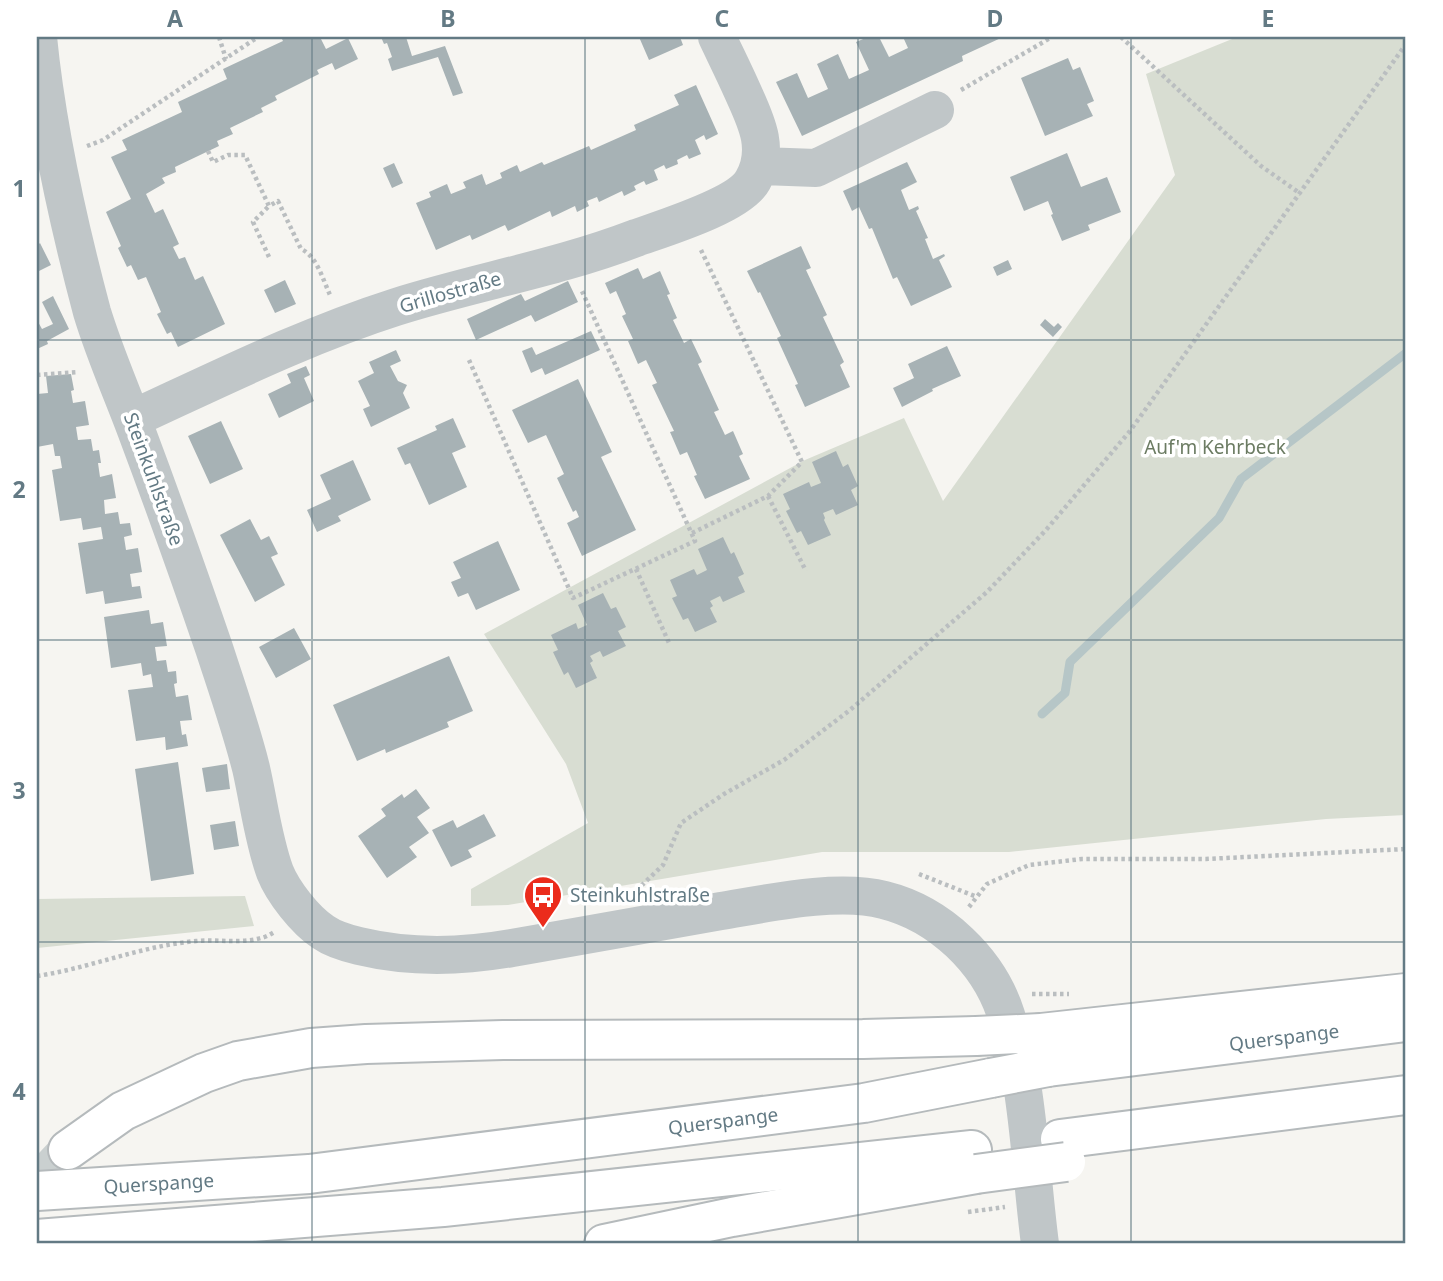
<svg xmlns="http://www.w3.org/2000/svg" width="1443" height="1281" font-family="'Noto Sans',sans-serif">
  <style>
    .green { fill: #d8ddd2 }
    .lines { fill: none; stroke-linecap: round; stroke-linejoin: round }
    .stream { stroke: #b6c6c7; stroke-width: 9 }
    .building { fill: #a7b2b5 }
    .highway-tunnel { stroke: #cad0d0; stroke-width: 38; stroke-dasharray: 38 19; stroke-linecap: butt }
    .highway-casing { stroke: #b5babc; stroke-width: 42 }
    .path { stroke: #babec0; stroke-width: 4.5; stroke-dasharray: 3.5 3.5; stroke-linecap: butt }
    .minor { stroke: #c0c6c8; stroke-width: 38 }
    .highway { stroke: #fff; stroke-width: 38 }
    .highway-bridge-casing { stroke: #b5babc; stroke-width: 42; stroke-linecap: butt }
    .highway-bridge { stroke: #fff; stroke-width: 38 }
    .grid { fill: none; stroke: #637a84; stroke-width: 2; stroke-opacity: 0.55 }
    .labels { text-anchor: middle; stroke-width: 7; stroke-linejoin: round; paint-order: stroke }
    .street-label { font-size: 19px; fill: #637a84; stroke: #fff }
    .park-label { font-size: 19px; fill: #6b7b62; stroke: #fff }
    .poi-label { font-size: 19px; fill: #637a84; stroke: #fff; text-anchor: start }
    .neatline { fill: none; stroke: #637a84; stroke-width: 2.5 }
    .grid-label { font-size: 23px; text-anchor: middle; font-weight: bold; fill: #637a84 }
  </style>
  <rect width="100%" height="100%" fill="#f6f5f1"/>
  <path class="green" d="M1237,37H1406V815L1326,819L1009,852H822L508,905L471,906V889L588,823L566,764L484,634L805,460L904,418L943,501L1175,175L1146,74Z
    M245,896L254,926L37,948V899Z"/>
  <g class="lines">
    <path class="stream" d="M1042,714L1065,693L1070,662L1219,518L1241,479L1406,353"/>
  </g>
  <path class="building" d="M281,37H320L326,49L348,38L358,59L335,70L332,63L317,70L319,74L275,96L277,100L261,108L263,112L230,128L233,134L217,141L219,146L175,167L176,172L162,178L165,183L146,194L155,213L163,209L179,244L173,247L179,259L185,257L195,280L203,276L225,324L178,347L171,332L167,334L157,314L161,312L146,277L138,280L131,265L127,267L118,248L121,246L106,212L131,199L111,157L127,150L122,140L182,112L178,102L227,79L223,69L283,41Z
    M381,37H406L412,56L445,46L463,93L453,96L438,57L392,71L388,59L392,57L387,43L384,44Z
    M639,37H680L683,45L649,60Z
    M868,37H879L889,57L908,48L903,37H928L929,39L934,37H1003L962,56L963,61L802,136L776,82L797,73L808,98L828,89L817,64L838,54L849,79L869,70L856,42Z
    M1068,58L1073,70L1080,67L1094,101L1087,104L1093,116L1045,136L1021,78Z
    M696,85L718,134L706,140L704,135L695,140L701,154L689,159L687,155L677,160L678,164L666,169L664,165L654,170L658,180L646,185L644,181L634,186L636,190L624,196L622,191L599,202L597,197L587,201L589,206L577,212L575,206L552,217L550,211L508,231L505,225L472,240L470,235L436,250L416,203L431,197L429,192L447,184L451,194L466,188L463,182L482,174L486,185L502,178L500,173L517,165L520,172L542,162L544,165L589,146L591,150L636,130L634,125L679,105L674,95Z
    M1067,153L1081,187L1107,177L1121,212L1088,225L1090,230L1062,241L1051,215L1053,214L1048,201L1024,211L1010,177Z
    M907,162L917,182L901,190L909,210L918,206L919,209L916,211L928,238L925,239L933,259L944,254L945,256L939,260L952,287L911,306L897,277L893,279L872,228L869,229L859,207L852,211L843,191Z
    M394,163L403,183L392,188L383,168Z
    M37,240L39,244L40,243L51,265L37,272Z
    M801,246L811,268L806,270L827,315L823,317L844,362L840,365L850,387L805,407L795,385L798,384L777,338L781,336L760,292L758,293L747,271Z
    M1008,260L1012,269L997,276L993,267Z
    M638,268L643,279L660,271L670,294L667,295L677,318L673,320L684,343L691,339L702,362L698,364L719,410L714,412L725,435L733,431L743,454L739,456L750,479L705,499L694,476L697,475L687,452L680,455L670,432L674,431L652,385L657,383L646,360L638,364L628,341L633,339L622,316L626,314L616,291L610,294L605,283Z
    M285,280L296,304L275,313L264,290Z
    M568,281L578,302L535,322L531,315L476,340L467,319L521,294L525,301Z
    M53,296L69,329L47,341L48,344L37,349V320L42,329L53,324L42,302Z
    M1045,319L1054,327L1058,323L1062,327L1053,337L1040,325Z
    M591,331L600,350L545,375L542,368L531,373L522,351L532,347L536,355Z
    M947,346L961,376L932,389L933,391L902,407L893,388L914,378L908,364Z
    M396,350L401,361L390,366L398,381L407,385L403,393L410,408L371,427L363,409L370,406L358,381L374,373L369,362Z
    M306,366L310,375L304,378L314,401L279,418L268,394L291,383L287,374Z
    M71,374L74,390L71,391L73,403L85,401L89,425L76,427L78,440L91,439L93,451L99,450L101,463H98L100,477L112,474L116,498L104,500L105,514L118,512L120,524L130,523L132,535L124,537L126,550L138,548L142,572L130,574L132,587L140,586L142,598L105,604L103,591L86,594L78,543L103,539L101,527L83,530L81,518L60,521L52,470L62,468L60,456H55L53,444L37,447V394L48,393L46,376Z
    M578,379L612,452L601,457L636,530L582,556L567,523L579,517L576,510L573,512L557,478L564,474L546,435L528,443L512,410Z
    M453,418L466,447L452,453L467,487L429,505L410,463L405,465L397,448L437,430L435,426Z
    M221,421L243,469L210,484L188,436Z
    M836,451L843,467L848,464L858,486L851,490L858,505L836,515L833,509L823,513L825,518L824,520L831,535L808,545L801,531L797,533L786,511L790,509L783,494L809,482L811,487L821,483L812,462Z
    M353,460L371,500L338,516L341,521L317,532L307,510L331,499L320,475Z
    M250,519L261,540L269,536L278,554L271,557L285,585L255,602L220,535Z
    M723,537L731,554L734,552L744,574L738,577L745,592L723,602L720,596L710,601L713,606L710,608L717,622L695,632L688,618L683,620L672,598L677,596L670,580L694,569L697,575L707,570L698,549Z
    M498,541L520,590L476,610L468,593L458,597L451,582L461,578L453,562Z
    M603,593L611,609L616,607L626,627L618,631L626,646L603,657L600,651L590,656L593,661L590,663L597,678L576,688L568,672L564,675L553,652L558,650L551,635L576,623L578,629L587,625L578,605Z
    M149,610L151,624L163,622L167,646L155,647L157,661L166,660L168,672L176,671L177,683L174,684L176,697L188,695L192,720L180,721L182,735L186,734L188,746L166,750L165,737L136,741L128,690L153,687L151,674L143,676L141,663L111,668L104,617Z
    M294,628L311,659L276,678L259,647Z
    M449,656L473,711L447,722L449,727L386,753L385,749L357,761L333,705Z
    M178,762L194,874L151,881L135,769Z
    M227,764L230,789L206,792L202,768Z
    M416,789L430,808L417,817L429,833L409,847L417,857L387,878L358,836L386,816L381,809L402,794L404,798Z
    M484,814L496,836L468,850L472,857L451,867L432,830L453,820L457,828Z
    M235,821L239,846L214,850L210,825Z"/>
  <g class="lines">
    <path class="highway-tunnel" d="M37,1183L68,1150"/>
    <defs>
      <g id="highway">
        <path d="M1041,1033L1406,993"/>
        <path id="s1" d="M1048,1067L1406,1022"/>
        <path d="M1060,1139L1406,1095"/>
        <path d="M68,1150L123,1111L204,1073L238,1061L311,1048L366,1044L503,1040L863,1039L976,1036"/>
        <path id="s2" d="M37,1191L309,1174L864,1103L991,1078"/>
        <path d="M37,1239L443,1207L972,1150"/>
        <path d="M604,1244L732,1217L976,1174"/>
      </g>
    </defs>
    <use href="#highway" class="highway-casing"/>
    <path class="path" d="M219,37L226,59
      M1121,37L1261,166L1301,194
      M961,90L1052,37
      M87,146L103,140L258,37
      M208,151L213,162L228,155H245L269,206L278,201L301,249C317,256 323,280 330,295
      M269,257L253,222L269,206
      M469,360L573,598L695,541L581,289
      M37,375L78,372
      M768,496L806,571
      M692,533L768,496L802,462L701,250
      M636,569L669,643
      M919,874L977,897
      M639,892L642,885L663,865L681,823L724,794L784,760L850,710L987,592L1046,530L1130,431L1406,44
      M969,907L987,884L1029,865L1082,859H1206L1406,849
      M37,976C90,968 141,946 196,941C217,939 240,944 261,938C266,937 271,934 276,931
      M1032,994H1069
      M968,1212L1005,1207"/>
    <path class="minor" d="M38,37C47,129 68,222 92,312C104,352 121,390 136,430C163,502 189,575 214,648C227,688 241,728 251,768C259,803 263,839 275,872C283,892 305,920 323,932C333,939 346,943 359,946C409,958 461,957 512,948C582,936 652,923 721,911C769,903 838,888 884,900C940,914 989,961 1006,1015C1029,1088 1030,1168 1040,1244
      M760,166L816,168L935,110
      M132,419C219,379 305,336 396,307C475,282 558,268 636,238C664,228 740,205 753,180C771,148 755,119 742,90C734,72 725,54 717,37"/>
    <use href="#highway" class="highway"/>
    <defs>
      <path id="highway-bridge" d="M976,1036L1041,1033
        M991,1078L1048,1067
        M976,1174L1066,1162"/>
    </defs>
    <use href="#highway-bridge" class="highway-bridge-casing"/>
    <use href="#highway-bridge" class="highway-bridge"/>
  </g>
  <path class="grid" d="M312,37V1244M585,37V1244M858,37V1244M1131,37V1244M37,340H1406M37,640H1406M37,942H1406"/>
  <defs>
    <symbol id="bus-pin" viewBox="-11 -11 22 30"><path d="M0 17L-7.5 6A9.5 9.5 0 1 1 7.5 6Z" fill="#eb2c1c" stroke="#fff"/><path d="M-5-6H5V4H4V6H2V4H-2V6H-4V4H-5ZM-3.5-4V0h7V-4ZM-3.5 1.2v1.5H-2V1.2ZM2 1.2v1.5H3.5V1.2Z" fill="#fff"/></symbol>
  </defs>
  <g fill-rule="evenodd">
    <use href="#bus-pin" x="521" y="873" width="44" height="60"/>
  </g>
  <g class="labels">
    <g class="street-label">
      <text transform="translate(450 292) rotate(-16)" y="7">Grillostraße</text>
      <text transform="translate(154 479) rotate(70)" y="7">Steinkuhlstraße</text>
      <text dy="7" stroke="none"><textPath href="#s1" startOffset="238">Querspange</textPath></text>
      <text dy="7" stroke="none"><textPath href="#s2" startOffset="690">Querspange</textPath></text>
      <text dy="7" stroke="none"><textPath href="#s2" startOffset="122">Querspange</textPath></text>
    </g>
    <g class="park-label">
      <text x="1215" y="454">Auf'm Kehrbeck</text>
    </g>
    <g class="poi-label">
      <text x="570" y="902">Steinkuhlstraße</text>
    </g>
  </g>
  <rect width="1443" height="1281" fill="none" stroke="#ffffff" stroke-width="77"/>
  <rect x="38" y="38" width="1366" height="1204" class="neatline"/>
  <g class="grid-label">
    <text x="175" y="27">A</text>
    <text x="448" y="27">B</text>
    <text x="722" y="27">C</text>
    <text x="995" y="27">D</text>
    <text x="1268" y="27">E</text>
    <text x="19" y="197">1</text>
    <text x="19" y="498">2</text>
    <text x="19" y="799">3</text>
    <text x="19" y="1100">4</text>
  </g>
</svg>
